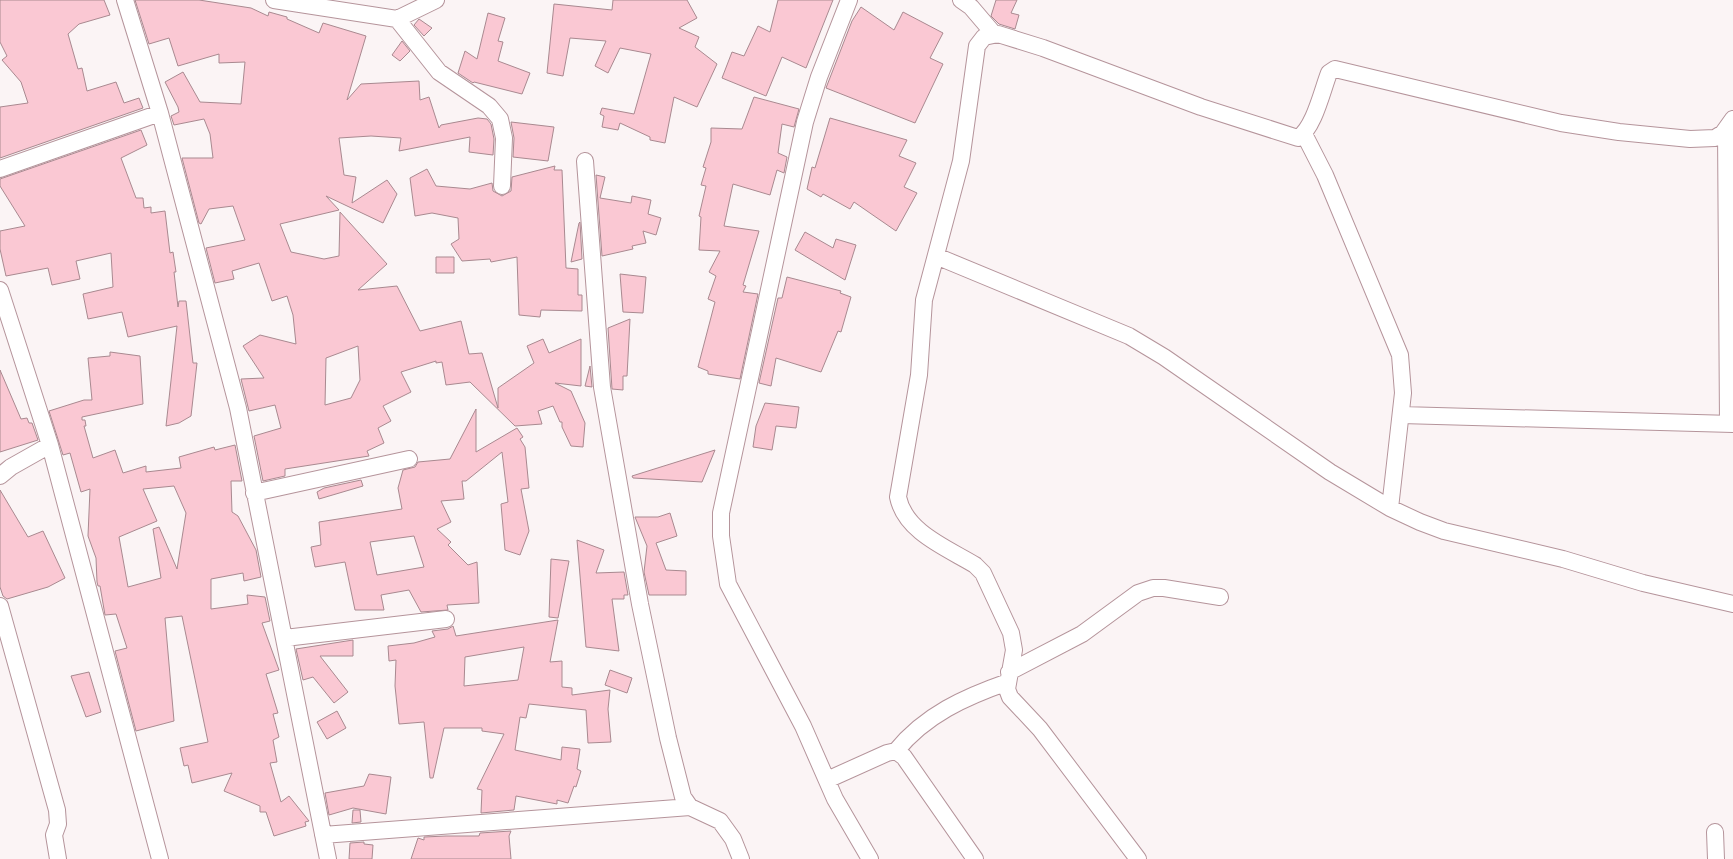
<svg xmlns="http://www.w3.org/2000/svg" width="1733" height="859" font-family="'Golos Text',sans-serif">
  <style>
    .building { fill: #fac8d3; stroke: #a98990; fill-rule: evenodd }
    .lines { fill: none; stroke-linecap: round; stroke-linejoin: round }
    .street-casing { stroke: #b5949b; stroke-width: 18 }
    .street { stroke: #fff; stroke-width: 16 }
  </style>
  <rect width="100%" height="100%" fill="#fbf4f5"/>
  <path class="building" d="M0,0H104L110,15L79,24L68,34L78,69L82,68L87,91L116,82L124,103L139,98L143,108L0,158V107L28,103L21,82L2,60L7,56L0,42Z
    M135,0H199L251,8L268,16L269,12L287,17V19L319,33L323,23L366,36L347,100L361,84L419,81L420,100L429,97L439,128L441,125L478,118L487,119L491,124L494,139L493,155L469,152L470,137L399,151L401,138L371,136L339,138L344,175L356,177L352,203L387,180L397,194L383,223L326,196L339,210L280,224L291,252L324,259L339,256L340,212L387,264L358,290L397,286L420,331L461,321L469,354L482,353L498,408V388L534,363L527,346L543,339L549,353L581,339V386L555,383L571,391L585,423L583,447L571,446L562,427V422H560L553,406L538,411L542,424L515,426L470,382L446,385L442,362L436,363V361L401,372L411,392L383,406L391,421L378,428L384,443L367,451L369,456L285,469V476L263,481L254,436L281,428L275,405L249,411L241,379L264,378L243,346L260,335L296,344L293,315L287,296L272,301L259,263L232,271L234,279L215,283L206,248L245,240L233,206L209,209L201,224L199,223L182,158H213L210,134L204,119L174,125L171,116L179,112L178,107L165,82L183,72L200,102L241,104L245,62L219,63V54L178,66L169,38L149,44ZM358,346L360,380L351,398L325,405L326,358Z
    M613,0H687L697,18L679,28L699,37L695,47L717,64L697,107L674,97L665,143L650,140V137L620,123L618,130L602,127L604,116L600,114L602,108L634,114L651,54L620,48L608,73L595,66L606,41L570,38L563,76L547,73L554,4L612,10Z
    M778,0H833L806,68L782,57L766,96L722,78L732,52L744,56L758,26L770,32Z
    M996,0H1017L1011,13L1019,15L1015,29L999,24L991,16Z
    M861,7L894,30L903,12L943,33L930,58L943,64L915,123L826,88L852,21Z
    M488,13L505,18L498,41L503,42L498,61L530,73L522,94L474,82L473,83L458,73L465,51L477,59Z
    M419,19L432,28L424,36L414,25Z
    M402,41L410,51L400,61L392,55Z
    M754,97L799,109L794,127L782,124L778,153L787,157L784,173L777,170L770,195L733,184L724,226L759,231L743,285L746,286L743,292L758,294L740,379L708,374V371L698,367L715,302L708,299L716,276L709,272L720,251L699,250L701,217L699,216L706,186L701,185L706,168L703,167L711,142V128L742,129Z
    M830,118L907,140L899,156L916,163L904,187L917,193L896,231L854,202L850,209L823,194L821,197L807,189L812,167L815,168Z
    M511,122L554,127L548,161L513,157L514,138Z
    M141,130L147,145L121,158L136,198H143L144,208L151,207V213L165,211L170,253L173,252L176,272H174L178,307L179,301H186L193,363H197L191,416L179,423L166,426L177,326L128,337L122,312L88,319L83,294L113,287L111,253L76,261L80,279L52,285L48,268L6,276L0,249V231L25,226L0,186V179Z
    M555,166L554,170H562L566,268L578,269V295H582V311L541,310L540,317L519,315L517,257L491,262L490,259L462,261L451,244L459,239L458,218L432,213L415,216L410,178L427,169L436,186L470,189L492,183L493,191L502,196L511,191L512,177Z
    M596,175L605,177L600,198L631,203L632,196L651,200L648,214L661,218L656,235L643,231L646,243L632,246L633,249L602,256Z
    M580,222L582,259L571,262L579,223Z
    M805,232L833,248L836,239L856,245L845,280L795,250Z
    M436,257H454V273H436Z
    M620,274L646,277L643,313L623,312Z
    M787,277L841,291L840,293L851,297L841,332L838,331L821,372L776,358L771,386L759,383L778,298H782Z
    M630,319L627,376H623V390L612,389L608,328Z
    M110,352L140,356L143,404L82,417V420H85L86,426H84L93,458L115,450L123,473L146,466V472L181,468L179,457L214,447L215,450L235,445L242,481H231L232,512L238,516L256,550L261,577L244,581L243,573L211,579V609L248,604L247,595L265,597L270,621L262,623L279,670L266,674L278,713L273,714L279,737L273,740L277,762L270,763L281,802L289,796L309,821L305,822L306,826L274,836L266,812H260V806L224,791L232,773L192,783L188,765L184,766L180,748L208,742L182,616L165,618L174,721L136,731L115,651L127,648L116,614L105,615L100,586H98L97,582L96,558L88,536L90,489L81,492L70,453L63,455L49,411L84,400H92L88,358L110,356ZM174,486L186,513L177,569L159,527L153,529L161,578L128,587L119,537L157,521L143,489Z
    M590,366L592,387L585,386Z
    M0,370L21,419L27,418L29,423H32L38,440L0,452Z
    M765,403L799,407L796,428L776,426L772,450L753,447L756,426Z
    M476,409V452L517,428L523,437L520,439L525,447L529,488L521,489L529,531L520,555L505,550L501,504L508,502L502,452L466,481H462L464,499L441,501L451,522L437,529L451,542L448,545L468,565L477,562L479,603L447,605L448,610L421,612L409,590L381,595L384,610H355L345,562L315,567L311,547L321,545L319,522L402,509L398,488L403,470L415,467L418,462L450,459ZM414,536L424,567L377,575L370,542Z
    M715,450L702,482L633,478L632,476Z
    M361,480L363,486L319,499L317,492L324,488Z
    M0,490L28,537L43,531L65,578L48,587L7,599L3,596L0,587Z
    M670,513L677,536L656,543L666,570L686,571V595H649L644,572L647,546L635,517H658Z
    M577,540L604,550L596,573L624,572L628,595H624V599H612L619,651L586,647Z
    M551,559L569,561L558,618L549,617Z
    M558,620L550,662L562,661V687L572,688V695L610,690L608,709L611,742L588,743L586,710L529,704L526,718L520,717L515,750L561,760L562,747L580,749L577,769L581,771L576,787L574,786L568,803L557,800V804L516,796L514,810L481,813L482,790L477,789L504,734L482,731V728H444L433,778H430L424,722L399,724L395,686L396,660L389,661L388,646L414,643L435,637L432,631L448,629L453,626L456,636ZM524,647L518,680L464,686L465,657Z
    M353,640V656H320L348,692L334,703L313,677L303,680L296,649Z
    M610,670L632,678L627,693L605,685Z
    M89,672L101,712L86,717L71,676Z
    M337,711L346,728L327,739L317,722Z
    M369,774L391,777L386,814L353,808L329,815L325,793L364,786Z
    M353,810H360L361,822L352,823Z
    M511,831L509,836L511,859H411L418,838L424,840V837L446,836H479L480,833Z
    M364,842V844L373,845L372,859H349L350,843Z"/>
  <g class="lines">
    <defs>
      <path id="street" d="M125,0L160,113L238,408L328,859
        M274,0L397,19L436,0
        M849,0L819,77L805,122L721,513V536L728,584L803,726L835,799L870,859
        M961,0L971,7L994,34
        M397,19L439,72L489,106L500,119L504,138L502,186
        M1726,129L1728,424
        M1304,134L1325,175L1400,355L1403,393L1390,508
        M585,161L602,387L640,604L668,738L683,797L690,807L720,821L733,839L741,859
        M0,169L160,113
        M936,256L1129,336L1164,357L1330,472L1390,508L1420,522L1444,531L1563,559L1643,583L1733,604
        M0,290L50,445L160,859
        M1401,415L1733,424
        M0,476L11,467L50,445
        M254,493L409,459
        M0,606L57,810L58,824L54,835L58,859
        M285,638L446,619
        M1009,672L1082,634L1138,593L1153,588H1164L1220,597
        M896,751C925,715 965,697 1008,682
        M827,780L887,753L896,751L904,757L975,859
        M1715,832L1716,859
        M323,835L690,807
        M1138,859L1040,729L1010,697L1007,689L1014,650L1011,633L983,573L975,565C947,548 905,532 898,497L919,375L924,300L961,161L977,46L984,37L998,34L1043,48L1201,107L1298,138C1314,128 1322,91 1329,73L1335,69L1561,123L1619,132L1690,139L1715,138L1723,133L1733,119"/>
    </defs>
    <use href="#street" class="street-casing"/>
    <use href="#street" class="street"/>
  </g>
</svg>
